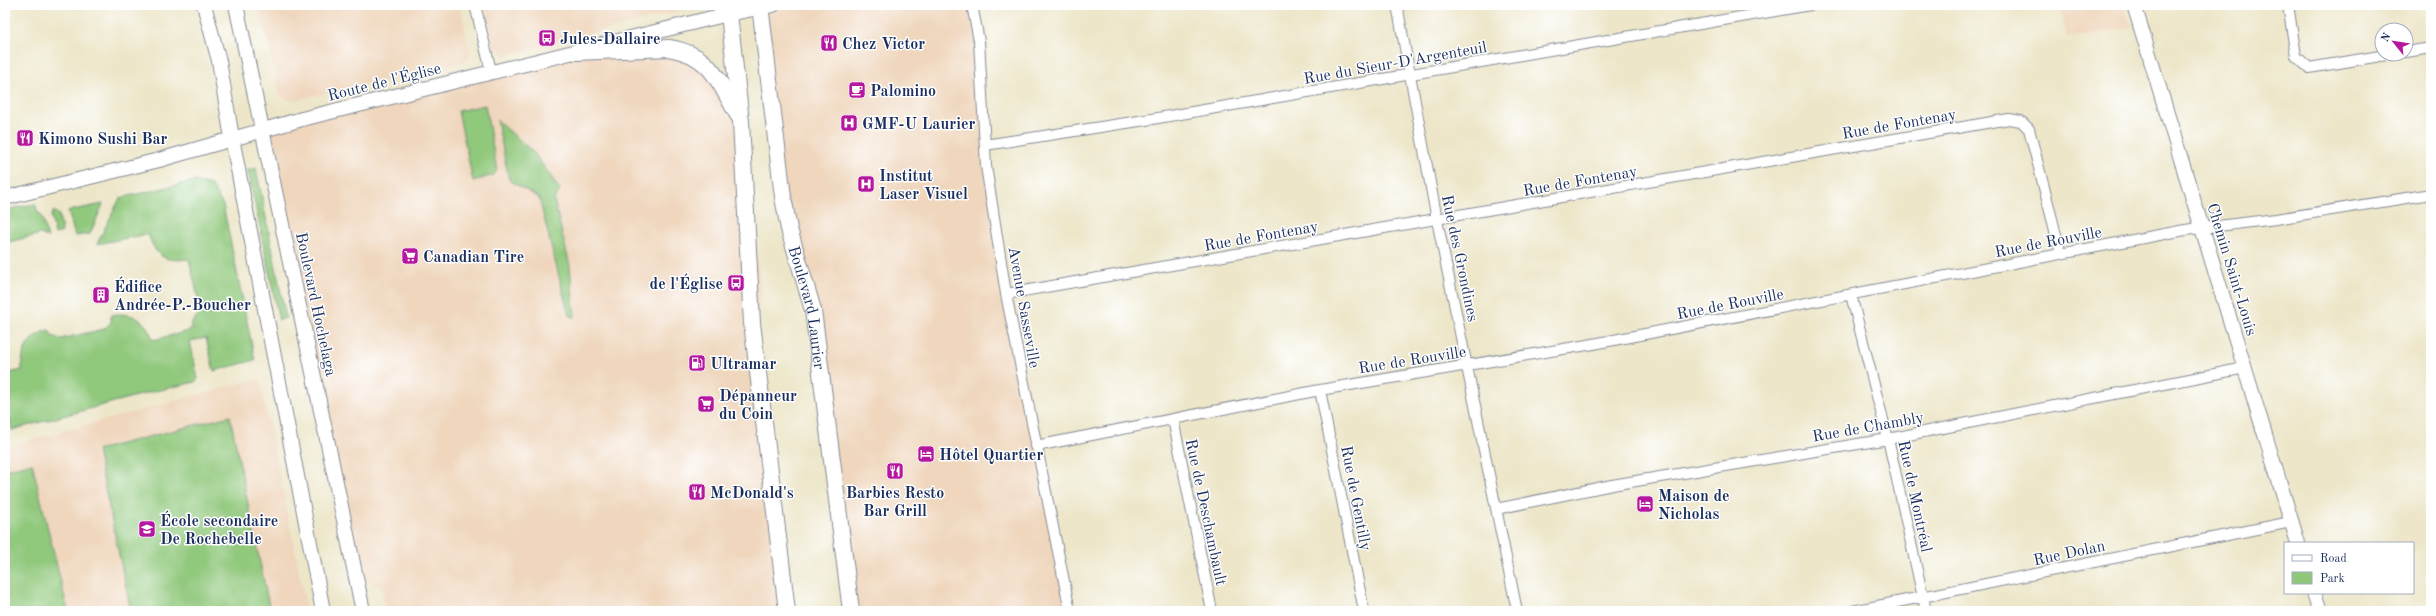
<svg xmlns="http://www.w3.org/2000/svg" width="2436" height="616" font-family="'Old Standard TT',serif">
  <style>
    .built { fill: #efd6bc }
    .green { fill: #90c87b; stroke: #567c6c }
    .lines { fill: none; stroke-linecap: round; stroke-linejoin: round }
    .street-casing { stroke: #848a94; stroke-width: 12 }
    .secondary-casing { stroke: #848a94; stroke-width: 16 }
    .primary-casing { stroke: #848a94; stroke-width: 18 }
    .street { stroke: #fff; stroke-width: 10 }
    .secondary { stroke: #fff; stroke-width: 14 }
    .primary { stroke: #fff; stroke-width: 16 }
    .labels { text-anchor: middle; stroke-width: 3; stroke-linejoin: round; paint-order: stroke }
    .poi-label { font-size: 16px; font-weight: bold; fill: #1b2f5e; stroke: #fff; text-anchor: start }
    .street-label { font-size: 16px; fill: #1b2f5e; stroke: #fff }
  </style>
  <rect width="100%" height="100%" fill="#fff"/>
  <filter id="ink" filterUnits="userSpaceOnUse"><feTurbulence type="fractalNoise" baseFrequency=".025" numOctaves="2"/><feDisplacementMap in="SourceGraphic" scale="8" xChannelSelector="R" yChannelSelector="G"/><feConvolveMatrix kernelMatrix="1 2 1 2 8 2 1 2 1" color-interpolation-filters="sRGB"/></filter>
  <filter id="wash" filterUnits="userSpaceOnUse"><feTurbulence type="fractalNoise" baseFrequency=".012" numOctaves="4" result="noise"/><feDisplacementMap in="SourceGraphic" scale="16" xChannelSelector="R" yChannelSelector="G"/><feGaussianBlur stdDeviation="0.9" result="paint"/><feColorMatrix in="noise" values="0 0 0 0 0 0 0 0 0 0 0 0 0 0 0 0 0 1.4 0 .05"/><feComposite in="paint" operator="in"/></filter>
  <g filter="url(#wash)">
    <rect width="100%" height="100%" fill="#ede6c9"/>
    <path class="built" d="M259,5H460L471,56L464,62L291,101L280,96Z
      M485,5H705L505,55L494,48Z
      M760,5H972L986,166L1070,611H858L813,310L789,229Z
      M2060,5H2124L2132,27L2067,38Z
      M576,52L698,57L741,122L762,295L752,323L785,611H384L382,588L354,573L261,131Z
      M260,378L307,611H5V447Z"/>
    <path class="green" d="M485,105L497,170L494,175L473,181L458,111Z
      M497,120L535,154L560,190L554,200L570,266L575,317L569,316L539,198L509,180Z
      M256,168L286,318L279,320L248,170Z
      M195,181L211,185L223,205L255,360L214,371L206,338L190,341L198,379L195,382L147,393L12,430L9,413H5V374L22,370C21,350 29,335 49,330L52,336L61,339L104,329L111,322V315C132,311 147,320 153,340L189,331V329H193L191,324L201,311L189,259C164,262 156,257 148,234L97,244L120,198Z
      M35,204L38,213L41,214L48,238L41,234L9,242L6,240L5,210Z
      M103,204L90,234L75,236L68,211Z
      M54,211L59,215L62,232L55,234L51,216Z
      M230,416L270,611H131L97,450Z
      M32,463L68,611H5V470Z"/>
  </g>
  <g filter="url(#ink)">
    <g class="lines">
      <defs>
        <path id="street" d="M475,5L491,71
          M972,5L979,41L986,166L1006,294L1070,611
          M1397,5L1437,220L1517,611
          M2288,5L2296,56L2309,68L2392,54
          M2406,52L2431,48
          M985,145L1152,119L1810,5
          M1006,294L2009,119L2021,121L2029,129L2061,254
          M1851,295L1888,439L1926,611
          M1320,390L1364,611
          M1173,419L1212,611
          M1036,446L1320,390L1593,344L2185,230L2276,219L2431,194
          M1496,509L1612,485L1888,439L2245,368
          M1853,611L2291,522"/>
        <path id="secondary" d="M204,5L219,61L232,138L323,611
          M236,5L363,611
          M2134,5L2298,543
          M5,198L159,160L302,119L728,14L773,5
          M2314,593L2320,611"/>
        <g id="primary">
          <path d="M728,5L741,122L752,323L787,611"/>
          <path id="s1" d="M760,5L783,197L789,229L813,310L851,611"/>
          <path d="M576,52L669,48C712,55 718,81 738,115"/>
        </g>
      </defs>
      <use href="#street" class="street-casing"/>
      <use href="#secondary" class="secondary-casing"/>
      <use href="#primary" class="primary-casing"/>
      <use href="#street" class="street"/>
      <use href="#secondary" class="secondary"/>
      <use href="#primary" class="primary"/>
    </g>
  </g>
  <defs>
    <symbol id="bus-square" viewBox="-11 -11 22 22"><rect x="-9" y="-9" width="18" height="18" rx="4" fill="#b5179e" stroke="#fff"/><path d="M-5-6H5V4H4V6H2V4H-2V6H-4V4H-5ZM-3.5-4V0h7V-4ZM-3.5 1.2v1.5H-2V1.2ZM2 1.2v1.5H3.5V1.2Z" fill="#fff"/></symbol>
    <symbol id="restaurant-square" viewBox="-11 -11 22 22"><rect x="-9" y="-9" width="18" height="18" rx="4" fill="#b5179e" stroke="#fff"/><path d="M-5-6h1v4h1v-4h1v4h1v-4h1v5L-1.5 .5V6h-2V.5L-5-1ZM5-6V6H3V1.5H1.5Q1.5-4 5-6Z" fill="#fff"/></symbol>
    <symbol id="cafe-square" viewBox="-11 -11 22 22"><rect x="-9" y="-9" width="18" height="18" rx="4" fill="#b5179e" stroke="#fff"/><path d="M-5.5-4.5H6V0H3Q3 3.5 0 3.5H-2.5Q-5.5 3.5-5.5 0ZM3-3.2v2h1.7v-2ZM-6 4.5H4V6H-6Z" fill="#fff"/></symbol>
    <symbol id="hospital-square" viewBox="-11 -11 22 22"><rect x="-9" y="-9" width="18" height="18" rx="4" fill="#b5179e" stroke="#fff"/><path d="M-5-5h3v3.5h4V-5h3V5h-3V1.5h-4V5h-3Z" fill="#fff"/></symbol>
    <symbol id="supermarket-square" viewBox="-11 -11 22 22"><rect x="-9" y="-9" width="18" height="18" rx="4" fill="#b5179e" stroke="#fff"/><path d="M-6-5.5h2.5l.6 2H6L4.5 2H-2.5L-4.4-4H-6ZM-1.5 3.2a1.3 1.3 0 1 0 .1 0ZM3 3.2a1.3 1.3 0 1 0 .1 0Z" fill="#fff"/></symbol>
    <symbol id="building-square" viewBox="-11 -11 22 22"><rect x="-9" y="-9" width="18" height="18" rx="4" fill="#b5179e" stroke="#fff"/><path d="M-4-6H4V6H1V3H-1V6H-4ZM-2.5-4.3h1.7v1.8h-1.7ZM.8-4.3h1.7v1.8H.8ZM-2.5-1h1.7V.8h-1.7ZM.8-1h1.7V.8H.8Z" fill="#fff"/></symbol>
    <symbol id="fuel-square" viewBox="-11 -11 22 22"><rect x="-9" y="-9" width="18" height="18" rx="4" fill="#b5179e" stroke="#fff"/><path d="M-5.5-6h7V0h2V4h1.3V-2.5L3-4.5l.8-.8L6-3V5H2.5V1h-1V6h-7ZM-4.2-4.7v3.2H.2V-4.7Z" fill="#fff"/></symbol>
    <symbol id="hotel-square" viewBox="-11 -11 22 22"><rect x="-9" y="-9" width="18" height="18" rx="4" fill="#b5179e" stroke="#fff"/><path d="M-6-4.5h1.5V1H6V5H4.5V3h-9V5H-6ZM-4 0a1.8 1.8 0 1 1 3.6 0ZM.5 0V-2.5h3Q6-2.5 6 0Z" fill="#fff"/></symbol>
    <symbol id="school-square" viewBox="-11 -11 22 22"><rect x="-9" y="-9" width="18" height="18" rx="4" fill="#b5179e" stroke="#fff"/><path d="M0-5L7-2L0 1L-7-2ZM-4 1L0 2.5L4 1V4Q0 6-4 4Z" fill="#fff"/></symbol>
  </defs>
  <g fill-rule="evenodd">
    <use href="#bus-square" x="537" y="28" width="20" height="20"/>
    <use href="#restaurant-square" x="819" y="33" width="20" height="20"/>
    <use href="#cafe-square" x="847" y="80" width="20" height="20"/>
    <use href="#hospital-square" x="839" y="113" width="20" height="20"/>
    <use href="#restaurant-square" x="15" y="128" width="20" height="20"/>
    <use href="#hospital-square" x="856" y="174" width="20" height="20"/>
    <use href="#supermarket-square" x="400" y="246" width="20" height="20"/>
    <use href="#bus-square" x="726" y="273" width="20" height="20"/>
    <use href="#building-square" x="91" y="285" width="20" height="20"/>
    <use href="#fuel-square" x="687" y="353" width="20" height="20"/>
    <use href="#supermarket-square" x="696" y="394" width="20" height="20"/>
    <use href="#hotel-square" x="916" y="444" width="20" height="20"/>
    <use href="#restaurant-square" x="885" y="461" width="20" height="20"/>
    <use href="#restaurant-square" x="687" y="482" width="20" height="20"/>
    <use href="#hotel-square" x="1635" y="494" width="20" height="20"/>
    <use href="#school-square" x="137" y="519" width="20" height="20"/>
  </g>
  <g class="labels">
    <g class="poi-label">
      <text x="560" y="44">Jules-Dallaire</text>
      <text x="842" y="49">Chez Victor</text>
      <text x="870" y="96">Palomino</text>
      <text x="862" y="129">GMF-U Laurier</text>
      <text x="38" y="144">Kimono Sushi Bar</text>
      <text x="879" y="181">Institut<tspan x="879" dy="18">Laser Visuel</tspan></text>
      <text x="423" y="262">Canadian Tire</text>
      <text x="723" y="289" text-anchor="end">de l'Église</text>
      <text x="114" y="292">Édifice<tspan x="114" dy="18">Andrée-P.-Boucher</tspan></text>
      <text x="710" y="369">Ultramar</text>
      <text x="719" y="401">Dépanneur<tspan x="719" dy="18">du Coin</tspan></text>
      <text x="939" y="460">Hôtel Quartier</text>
      <text x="710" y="498">McDonald's</text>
      <text x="895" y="498" text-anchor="middle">Barbies Resto<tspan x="895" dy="18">Bar Grill</tspan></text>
      <text x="1658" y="501">Maison de<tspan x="1658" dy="18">Nicholas</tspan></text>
      <text x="160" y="526">École secondaire<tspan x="160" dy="18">De Rochebelle</tspan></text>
    </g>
    <g class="street-label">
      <text transform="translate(1395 62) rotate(-10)" y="6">Rue du Sieur-D'Argenteuil</text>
      <text transform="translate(384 81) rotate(-14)" y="6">Route de l'Église</text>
      <text transform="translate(1899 123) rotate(-10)" y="6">Rue de Fontenay</text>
      <text transform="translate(1580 180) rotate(-10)" y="6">Rue de Fontenay</text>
      <text transform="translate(1261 235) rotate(-10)" y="6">Rue de Fontenay</text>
      <text transform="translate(2048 241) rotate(-11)" y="6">Rue de Rouville</text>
      <text transform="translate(1461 258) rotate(78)" y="6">Rue des Grondines</text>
      <text transform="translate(2233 269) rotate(73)" y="6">Chemin Saint-Louis</text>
      <text transform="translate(1730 303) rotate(-11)" y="6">Rue de Rouville</text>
      <text transform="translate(317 304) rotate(78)" y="6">Boulevard Hochelaga</text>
      <text transform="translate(1025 307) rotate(80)" y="6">Avenue Sasseville</text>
      <text dy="6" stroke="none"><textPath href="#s1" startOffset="307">Boulevard Laurier</textPath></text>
      <text transform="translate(1412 359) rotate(-9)" y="6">Rue de Rouville</text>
      <text transform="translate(1868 426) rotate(-10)" y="6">Rue de Chambly</text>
      <text transform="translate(1916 496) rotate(78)" y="6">Rue de Montréal</text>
      <text transform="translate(1357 498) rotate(79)" y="6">Rue de Gentilly</text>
      <text transform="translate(1207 512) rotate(78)" y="6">Rue de Deschambault</text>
      <text transform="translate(2069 552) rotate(-12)" y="6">Rue Dolan</text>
    </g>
  </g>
  <rect width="2436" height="616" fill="none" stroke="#fff" stroke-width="20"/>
  <rect x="2284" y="542" width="130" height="52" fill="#ffffff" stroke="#a4acbf"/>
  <rect x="2292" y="555" width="20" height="6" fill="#ffffff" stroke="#a4acbf"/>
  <text x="2320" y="562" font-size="12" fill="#1b2f5e">Road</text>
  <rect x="2292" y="572" width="20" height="12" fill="#90c87b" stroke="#a4acbf"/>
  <text x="2320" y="582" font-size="12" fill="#1b2f5e">Park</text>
  <g transform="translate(2394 42) rotate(300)"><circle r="19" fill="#ffffff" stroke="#a4acbf"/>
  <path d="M0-3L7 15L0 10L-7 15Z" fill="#b5179e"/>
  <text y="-6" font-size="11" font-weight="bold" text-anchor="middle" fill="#1b2f5e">N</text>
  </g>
</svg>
